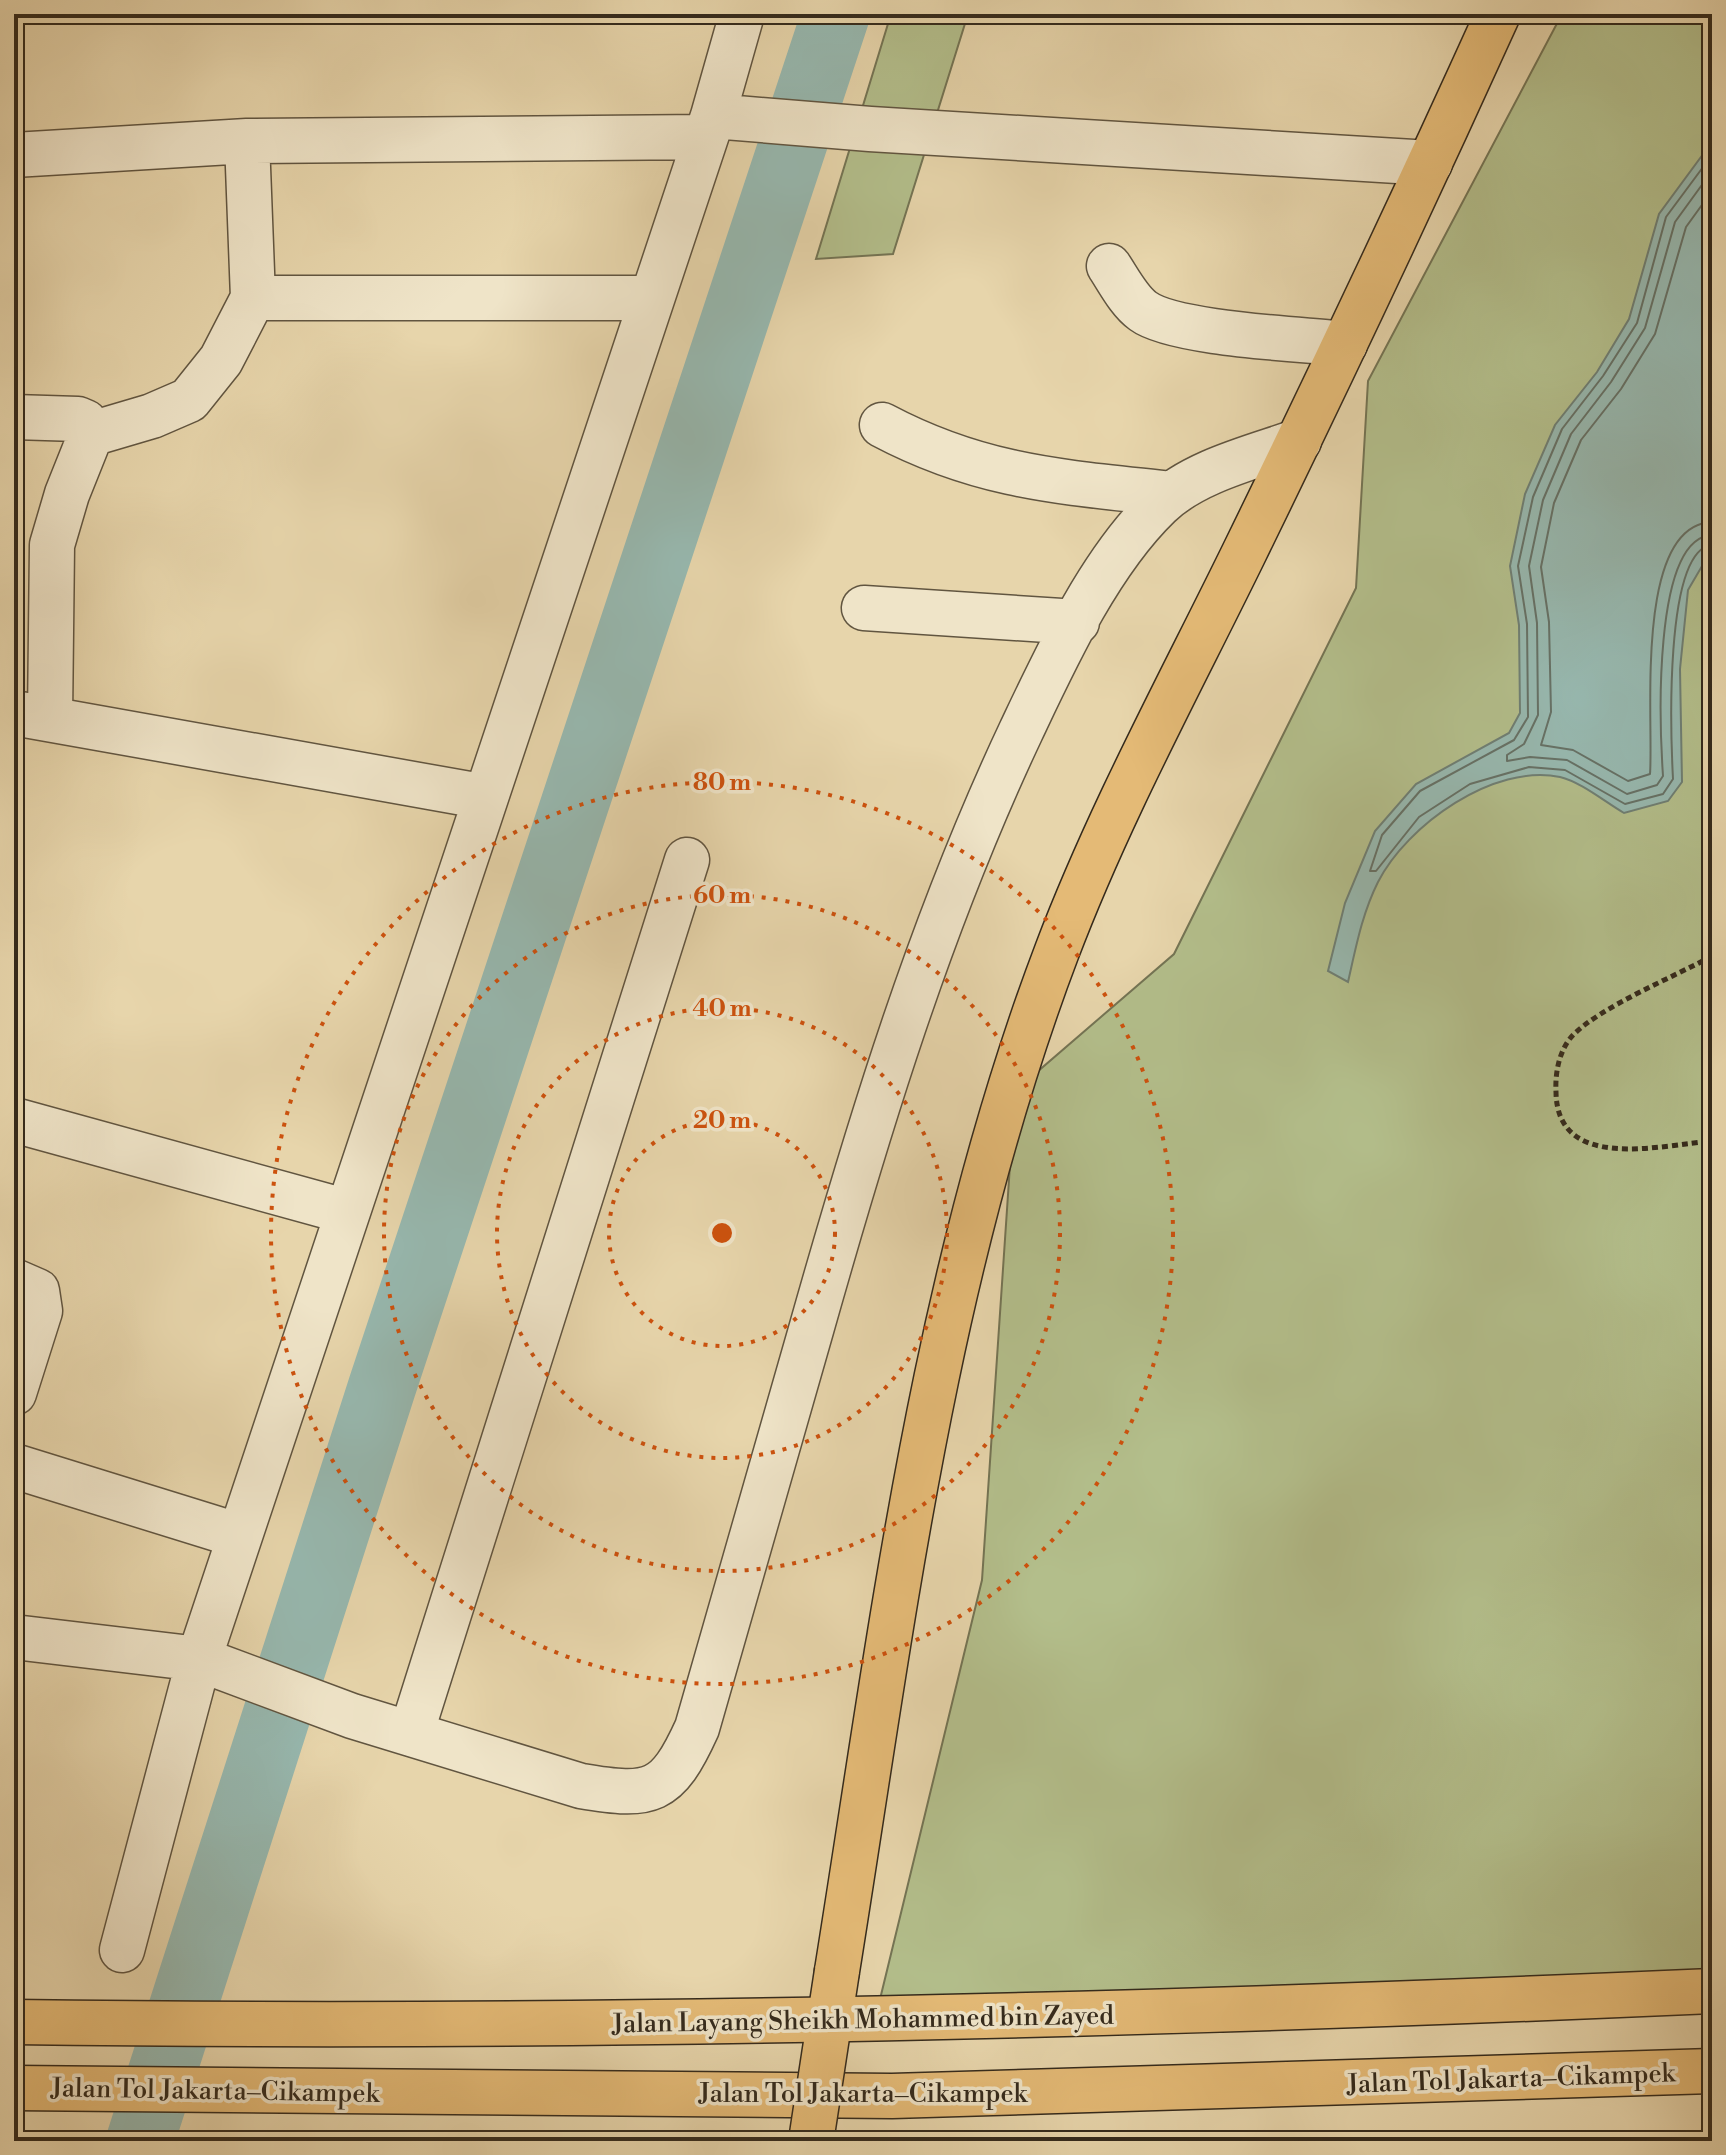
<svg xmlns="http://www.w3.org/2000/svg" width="1726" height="2155" font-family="'Libre Bodoni',serif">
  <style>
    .green { fill: #b3be8b; stroke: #747454; stroke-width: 2 }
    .water { fill: #97b8af; stroke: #6f7f74; stroke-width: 2 }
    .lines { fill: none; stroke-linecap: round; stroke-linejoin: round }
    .shore { stroke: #667166; stroke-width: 2 }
    .river { stroke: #97b8af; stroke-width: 68 }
    .minor-casing { stroke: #615540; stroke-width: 47 }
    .major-casing { stroke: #342a1c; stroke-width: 47 }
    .highway-casing { stroke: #342a1c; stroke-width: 47 }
    .path { stroke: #342a1c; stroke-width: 5; stroke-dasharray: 6 4; stroke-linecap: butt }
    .minor { stroke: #efe4c8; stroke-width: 44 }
    .major { stroke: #e4ba76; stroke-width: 44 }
    .highway { stroke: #e4ba76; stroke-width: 44 }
    .major-bridge-casing { stroke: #342a1c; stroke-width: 47; stroke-linecap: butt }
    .highway-bridge-casing { stroke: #342a1c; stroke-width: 47; stroke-linecap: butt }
    .major-bridge { stroke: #e4ba76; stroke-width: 44 }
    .highway-bridge { stroke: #e4ba76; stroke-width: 44 }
    .ring { fill: none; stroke: #cd520e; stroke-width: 4; stroke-dasharray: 4 8 }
    .labels { text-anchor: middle; stroke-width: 7; stroke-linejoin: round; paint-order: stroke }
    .street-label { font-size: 26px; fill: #342a1c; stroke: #efe4c8 }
    .centre { fill: #cd520e; stroke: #efe4c8; stroke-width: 4 }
    .ring-label { font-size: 24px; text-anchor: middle; font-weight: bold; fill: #cd520e; stroke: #efe4c8; stroke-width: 7; stroke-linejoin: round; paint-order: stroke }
  </style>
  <rect width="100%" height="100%" fill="#e7d5ab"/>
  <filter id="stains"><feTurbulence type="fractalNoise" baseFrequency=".0025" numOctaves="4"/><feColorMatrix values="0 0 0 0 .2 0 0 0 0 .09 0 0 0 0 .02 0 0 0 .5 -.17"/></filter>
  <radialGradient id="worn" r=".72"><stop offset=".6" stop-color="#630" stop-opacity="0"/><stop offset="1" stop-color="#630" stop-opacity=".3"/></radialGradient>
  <path class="green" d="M891,14H968L893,254L816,259Z
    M1562,14H1712V1991L873,2028L982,1580L1015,1091L1174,954L1356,588L1368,381Z"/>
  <path class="water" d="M1712,142V549L1688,590L1680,669L1682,782L1668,801L1624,813C1605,802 1581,782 1560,777C1494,763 1407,825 1378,882C1362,914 1356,947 1348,982L1328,971L1345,903L1375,831L1416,784L1509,733L1520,713L1519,625L1510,566L1525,494L1555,425L1597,372L1629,319L1659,214Z"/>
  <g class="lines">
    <path class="shore" d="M1712,155L1666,217L1637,323L1603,376L1562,429L1533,497L1518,566L1527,624L1528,717L1514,740L1420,791L1382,835L1370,871H1376L1419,817L1470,784L1529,767L1565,770L1625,804L1663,794L1673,779C1671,741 1663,550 1712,545
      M1712,171L1675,222L1645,328L1611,382L1571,434L1543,500L1529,566L1537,623L1538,715L1524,744L1507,755V761L1530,757L1567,760L1627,794L1657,785L1663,776C1660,732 1651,538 1712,535
      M1712,191L1686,227L1655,334L1621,389L1581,440L1554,503L1541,567L1549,622L1551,712L1541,745L1573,750L1628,781L1650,774C1654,723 1633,525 1712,522"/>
    <path class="river" d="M140,2141L382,1387L836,14"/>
    <defs>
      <path id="minor" d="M713,116L870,129L1430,163
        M14,155L247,141L705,137
        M1109,266C1119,281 1129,301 1143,311C1174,334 1302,339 1345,344
        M253,298H652
        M14,417L78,419L85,422L91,434
        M882,425C982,478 1063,482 1172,494
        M864,608L1077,622
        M14,713L486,797
        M50,718L52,545L67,494L91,434L152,416L189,400L221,360L253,298L247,141
        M14,1120L348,1212
        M14,1281L37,1291L40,1311L14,1393
        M14,1466L240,1536
        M14,1637L199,1659L352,1716L581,1786C652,1798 667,1794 697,1728C735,1595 773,1462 811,1330C869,1125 930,924 1021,731C1056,657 1099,563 1159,505C1194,471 1254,457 1299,441
        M411,1734L687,860
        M122,1950L199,1659L713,116L742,14"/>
      <path id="major" d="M837,1971C892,1629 933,1277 1057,951C1109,814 1180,684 1244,553C1331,375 1416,195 1498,14"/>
      <path id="highway" d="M14,2088L892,2096L1712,2071"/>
    </defs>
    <use href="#minor" class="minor-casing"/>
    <use href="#major" class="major-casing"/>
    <use href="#highway" class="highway-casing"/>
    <path class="path" d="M1712,956C1674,977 1602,1006 1573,1035C1559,1050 1555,1073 1556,1092C1557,1173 1661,1145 1712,1141"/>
    <use href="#minor" class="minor"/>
    <use href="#major" class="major"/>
    <use href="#highway" class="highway"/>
    <defs>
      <path id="major-bridge" d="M811,2141L837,1971"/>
      <path id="highway-bridge" d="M14,2022C580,2030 1146,2016 1712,1991"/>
    </defs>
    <use href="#major-bridge" class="major-bridge-casing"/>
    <use href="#highway-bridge" class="highway-bridge-casing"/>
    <use href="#major-bridge" class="major-bridge"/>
    <use href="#highway-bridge" class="highway-bridge"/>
  </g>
  <g class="ring">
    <circle cx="722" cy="1233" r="113"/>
    <circle cx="722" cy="1233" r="225"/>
    <circle cx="722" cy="1233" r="338"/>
    <circle cx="722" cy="1233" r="451"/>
  </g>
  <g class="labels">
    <g class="street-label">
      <text transform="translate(863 2019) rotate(-1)" y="9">Jalan Layang Sheikh Mohammed bin Zayed</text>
      <text transform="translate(1511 2078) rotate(-2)" y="9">Jalan Tol Jakarta–Cikampek</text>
      <text transform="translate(215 2090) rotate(1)" y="9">Jalan Tol Jakarta–Cikampek</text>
      <text x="863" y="2102">Jalan Tol Jakarta–Cikampek</text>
    </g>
  </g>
  <circle cx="722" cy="1233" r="12" class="centre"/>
  <g class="ring-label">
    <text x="722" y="790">80 m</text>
    <text x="722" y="903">60 m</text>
    <text x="722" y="1016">40 m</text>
    <text x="722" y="1128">20 m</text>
  </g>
  <rect width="1726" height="2155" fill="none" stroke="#e7d5ab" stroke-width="48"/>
  <rect x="16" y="16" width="1694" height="2123" fill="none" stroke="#342a1c" stroke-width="4"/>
  <rect x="24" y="24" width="1678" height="2107" fill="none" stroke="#342a1c" stroke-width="2"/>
  <rect width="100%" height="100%" filter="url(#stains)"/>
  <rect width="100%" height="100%" fill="url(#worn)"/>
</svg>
